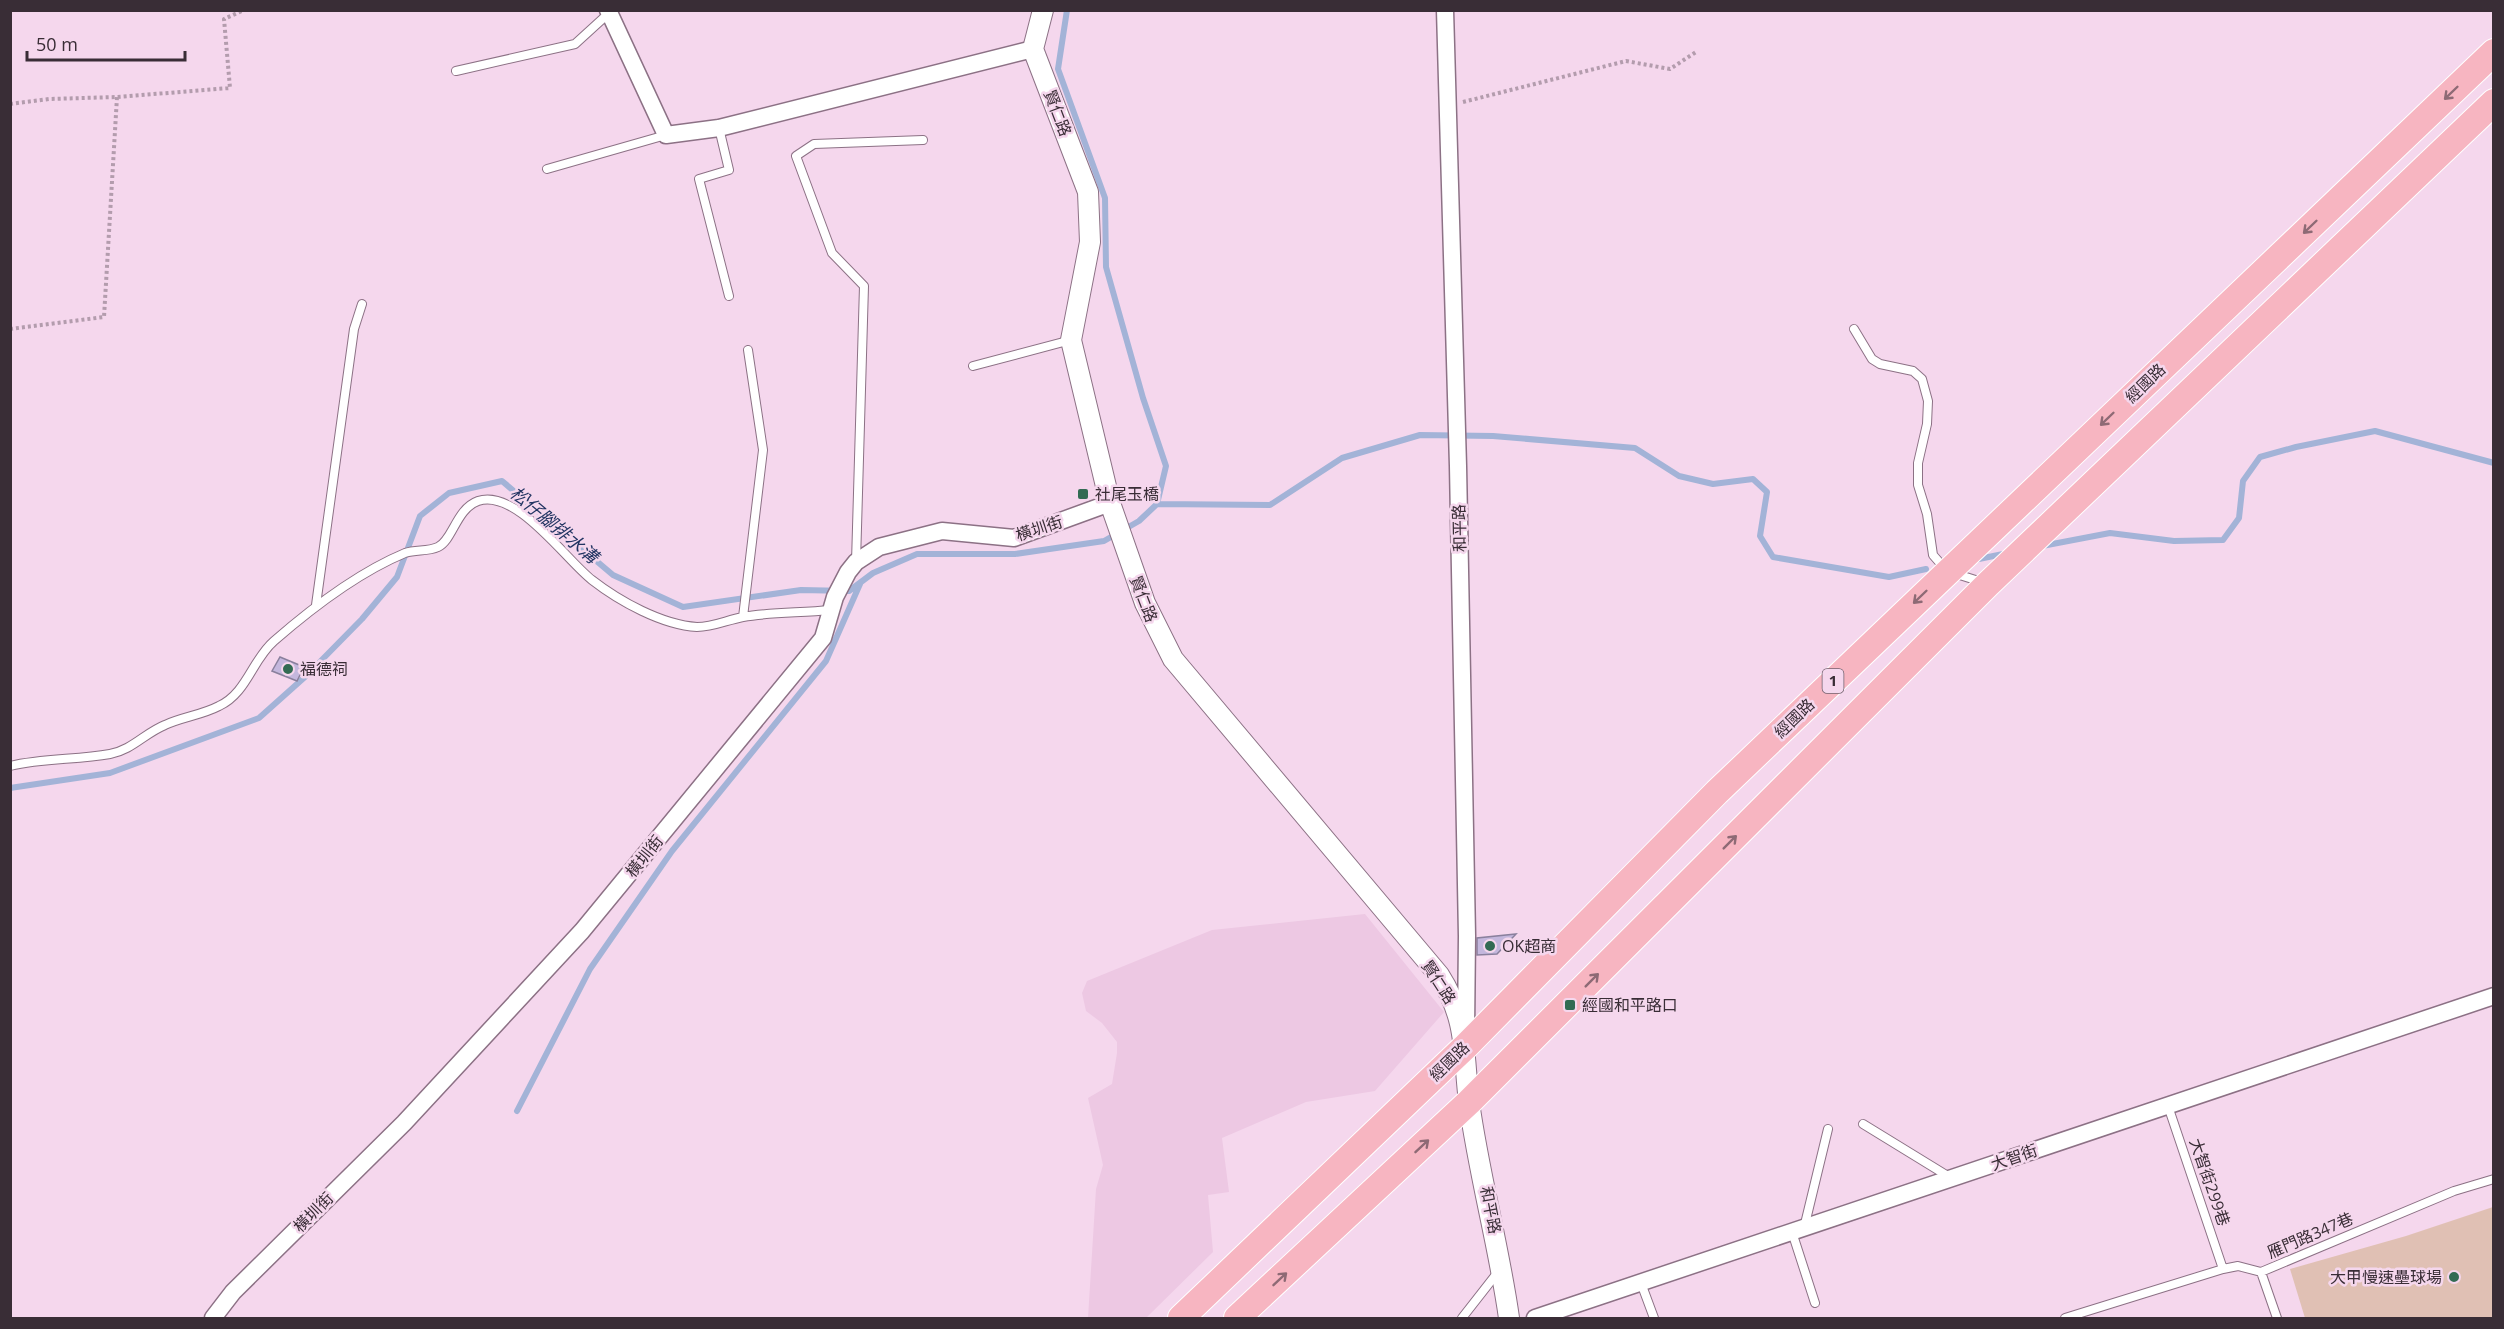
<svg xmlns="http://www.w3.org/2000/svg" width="2504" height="1329" font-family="'Open Sans','Noto Sans TC',sans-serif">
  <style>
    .built { fill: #edc8e3 }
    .green { fill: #e0c0b4 }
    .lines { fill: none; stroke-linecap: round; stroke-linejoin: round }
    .stream { stroke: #a3b3d7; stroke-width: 6 }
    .building { fill: #c4b7dd; stroke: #8a809d; stroke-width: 1.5 }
    .service-casing { stroke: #8c7185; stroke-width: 10 }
    .minor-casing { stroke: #8c7185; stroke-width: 19 }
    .tertiary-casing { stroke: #8c7185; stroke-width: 22 }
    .primary-casing { stroke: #fff; stroke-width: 28 }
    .path { stroke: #b39cad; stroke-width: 4; stroke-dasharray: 3 3; stroke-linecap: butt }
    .service { stroke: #fff; stroke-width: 8 }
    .minor { stroke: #fff; stroke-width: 16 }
    .tertiary { stroke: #fff; stroke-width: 20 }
    .primary { stroke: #f7b5c1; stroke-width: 26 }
    .oneway { stroke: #8e6a75 }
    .poi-dot { fill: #326b53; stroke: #f5d7ed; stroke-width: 2 }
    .labels { text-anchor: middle; stroke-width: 5; stroke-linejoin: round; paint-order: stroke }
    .shield { fill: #f5d7ed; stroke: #71606d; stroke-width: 1.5 }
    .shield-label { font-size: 15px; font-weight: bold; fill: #392d36 }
    .street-label { font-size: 16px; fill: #392d36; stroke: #f5d7ed }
    .poi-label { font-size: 16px; fill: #392d36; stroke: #f5d7ed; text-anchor: start }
    .water-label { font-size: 18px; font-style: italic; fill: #223462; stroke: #f5d7ed }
  </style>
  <rect width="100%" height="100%" fill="#f5d7ed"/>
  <path class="built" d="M1365,914L1444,1012L1375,1091L1306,1102L1222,1138L1229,1192L1208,1195L1213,1252L1146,1318H1088L1096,1189L1103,1165L1088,1098L1112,1084L1117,1053V1042L1102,1023L1086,1011L1082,993L1087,981L1212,930Z"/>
  <path class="green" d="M2493,1207V1318H2305L2290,1269L2406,1236Z"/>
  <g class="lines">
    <path class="stream" d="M1067,10L1058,69L1105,198L1106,267L1143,398L1166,466L1157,504
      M2042,546L2110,533L2174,541L2223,540L2239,518L2243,481L2260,457L2296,447L2375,431L2494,463
      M1974,560L2008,553
      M10,788L110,773L259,718L306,676L362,619L397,577L420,516L449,493L502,481L613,575L683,607L801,590L849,591L873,573L917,554H1015L1104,541L1139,521L1157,504L1270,505L1342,458L1420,435L1493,436L1635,448L1679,476L1713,484L1753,479L1767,492L1760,536L1773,557L1889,577L1926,569
      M517,1111L590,969L672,851L826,661L860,584"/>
  </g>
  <path class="building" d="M280,657L304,667L297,681L272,671Z
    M1516,934L1497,954L1477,955V938Z"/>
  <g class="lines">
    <defs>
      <path id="service" d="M456,71L575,44L609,13
        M719,128L729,170L699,179L729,296
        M547,169L666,135
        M1854,329L1872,359L1880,364L1913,371L1922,379L1928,401L1927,424L1918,463V485L1927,514L1933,555L1947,571L1985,583
        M973,366L1071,340
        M856,562L864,286L832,253L796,156L814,144L923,140
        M316,605L354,329L362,304
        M743,617L763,450L748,350
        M10,766C44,758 77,760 110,754C132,750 145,733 165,725C182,717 202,715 219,706C247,693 252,660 274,641C313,607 357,573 405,553C416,549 427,552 438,547C453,540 456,509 478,501C516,488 566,560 592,580C619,601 662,625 697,627C713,627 727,620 743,617C771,612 801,613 830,610
        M2168,1106L2223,1269
        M1863,1124L1951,1178
        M1804,1228L1828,1129
        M1792,1232L1815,1303
        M2261,1272L2277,1318
        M1641,1283L1654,1318
        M1462,1318L1498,1272
        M2065,1318L2223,1269L2238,1266L2261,1272L2454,1191L2494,1179"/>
      <path id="minor" d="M608,10L666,135L719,128L1033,49
        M1445,10L1458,466L1467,936L1466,1032
        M213,1318L233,1292L404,1123L582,931L823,638L835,597L848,572L856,562L879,547L942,531L1014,538L1110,503
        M1535,1318L2494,996"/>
      <path id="tertiary" d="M1043,10L1033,49L1088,192L1090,242L1071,340L1110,503L1145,603L1173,659L1439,975C1468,1020 1463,1053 1469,1102C1479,1175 1499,1246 1509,1318"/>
      <path id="primary" d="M1181,1318L1466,1046L1717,792L2494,52
        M1237,1318L1469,1102L1988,584L2494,102"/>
    </defs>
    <use href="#service" class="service-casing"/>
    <use href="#minor" class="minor-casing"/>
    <use href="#tertiary" class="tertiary-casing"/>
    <use href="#primary" class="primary-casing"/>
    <path class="path" d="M1463,102L1626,61L1670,69L1696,52
      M10,104L49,99L117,97L230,88L224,19L244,10
      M10,329L104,317L117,97"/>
    <use href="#service" class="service"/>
    <use href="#minor" class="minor"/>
    <use href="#tertiary" class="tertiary"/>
    <use href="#primary" class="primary"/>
  </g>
  <defs><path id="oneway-shaft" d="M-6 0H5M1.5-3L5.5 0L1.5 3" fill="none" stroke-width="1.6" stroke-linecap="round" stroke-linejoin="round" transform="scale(1.5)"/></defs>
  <g class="oneway">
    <use href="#oneway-shaft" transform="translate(2451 93) rotate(136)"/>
    <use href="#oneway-shaft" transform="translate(2310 227) rotate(136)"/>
    <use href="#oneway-shaft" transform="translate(2107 419) rotate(136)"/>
    <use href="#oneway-shaft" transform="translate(1920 597) rotate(136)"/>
    <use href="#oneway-shaft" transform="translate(1730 842) rotate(-45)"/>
    <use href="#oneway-shaft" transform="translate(1592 980) rotate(-45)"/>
    <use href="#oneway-shaft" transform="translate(1422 1146) rotate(-43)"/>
    <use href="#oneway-shaft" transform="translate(1280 1279) rotate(-43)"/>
  </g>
  <g class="poi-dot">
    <rect x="1077" y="488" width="12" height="12" rx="3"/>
    <circle cx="288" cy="669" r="6"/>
    <circle cx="1490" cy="946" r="6"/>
    <rect x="1564" y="999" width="12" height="12" rx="3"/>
    <circle cx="2454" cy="1277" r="6"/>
  </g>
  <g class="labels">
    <rect class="shield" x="1822.5" y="669" width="21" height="24" rx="4.5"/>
    <g class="shield-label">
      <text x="1833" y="686">1</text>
    </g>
    <g class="street-label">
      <text transform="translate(1058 113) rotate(69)" y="6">賢仁路</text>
      <text transform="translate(2145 383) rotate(-44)" y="6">經國路</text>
      <text transform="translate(1039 528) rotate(-18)" y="6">橫圳街</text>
      <text transform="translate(1459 528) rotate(-91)" y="6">和平路</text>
      <text transform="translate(1144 599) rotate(69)" y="6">賢仁路</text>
      <text transform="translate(1794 718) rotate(-44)" y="6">經國路</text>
      <text transform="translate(644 856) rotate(-51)" y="6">橫圳街</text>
      <text transform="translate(1439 982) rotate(57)" y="6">賢仁路</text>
      <text transform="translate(1449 1061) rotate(-44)" y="6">經國路</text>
      <text transform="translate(2014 1157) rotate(-19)" y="6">大智街</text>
      <text transform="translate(2210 1182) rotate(71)" y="6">大智街299巷</text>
      <text transform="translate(1491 1210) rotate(79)" y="6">和平路</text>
      <text transform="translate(313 1212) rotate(-45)" y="6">橫圳街</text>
      <text transform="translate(2310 1235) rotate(-23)" y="6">雁門路347巷</text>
    </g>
    <g class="poi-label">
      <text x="1095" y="500">社尾玉橋</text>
      <text x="300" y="675">福德祠</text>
      <text x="1502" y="952">OK超商</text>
      <text x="1582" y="1011">經國和平路口</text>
      <text x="2442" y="1283" text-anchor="end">大甲慢速壘球場</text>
    </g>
    <g class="water-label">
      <text transform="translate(554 525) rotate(40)" y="6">松仔腳排水溝</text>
    </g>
  </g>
  <rect width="2504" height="1329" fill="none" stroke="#392d36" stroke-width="24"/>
  <path d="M27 51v9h158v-9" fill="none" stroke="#392d36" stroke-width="3"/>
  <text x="36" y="51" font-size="18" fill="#392d36" stroke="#f5d7ed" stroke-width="4.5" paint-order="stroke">50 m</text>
</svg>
